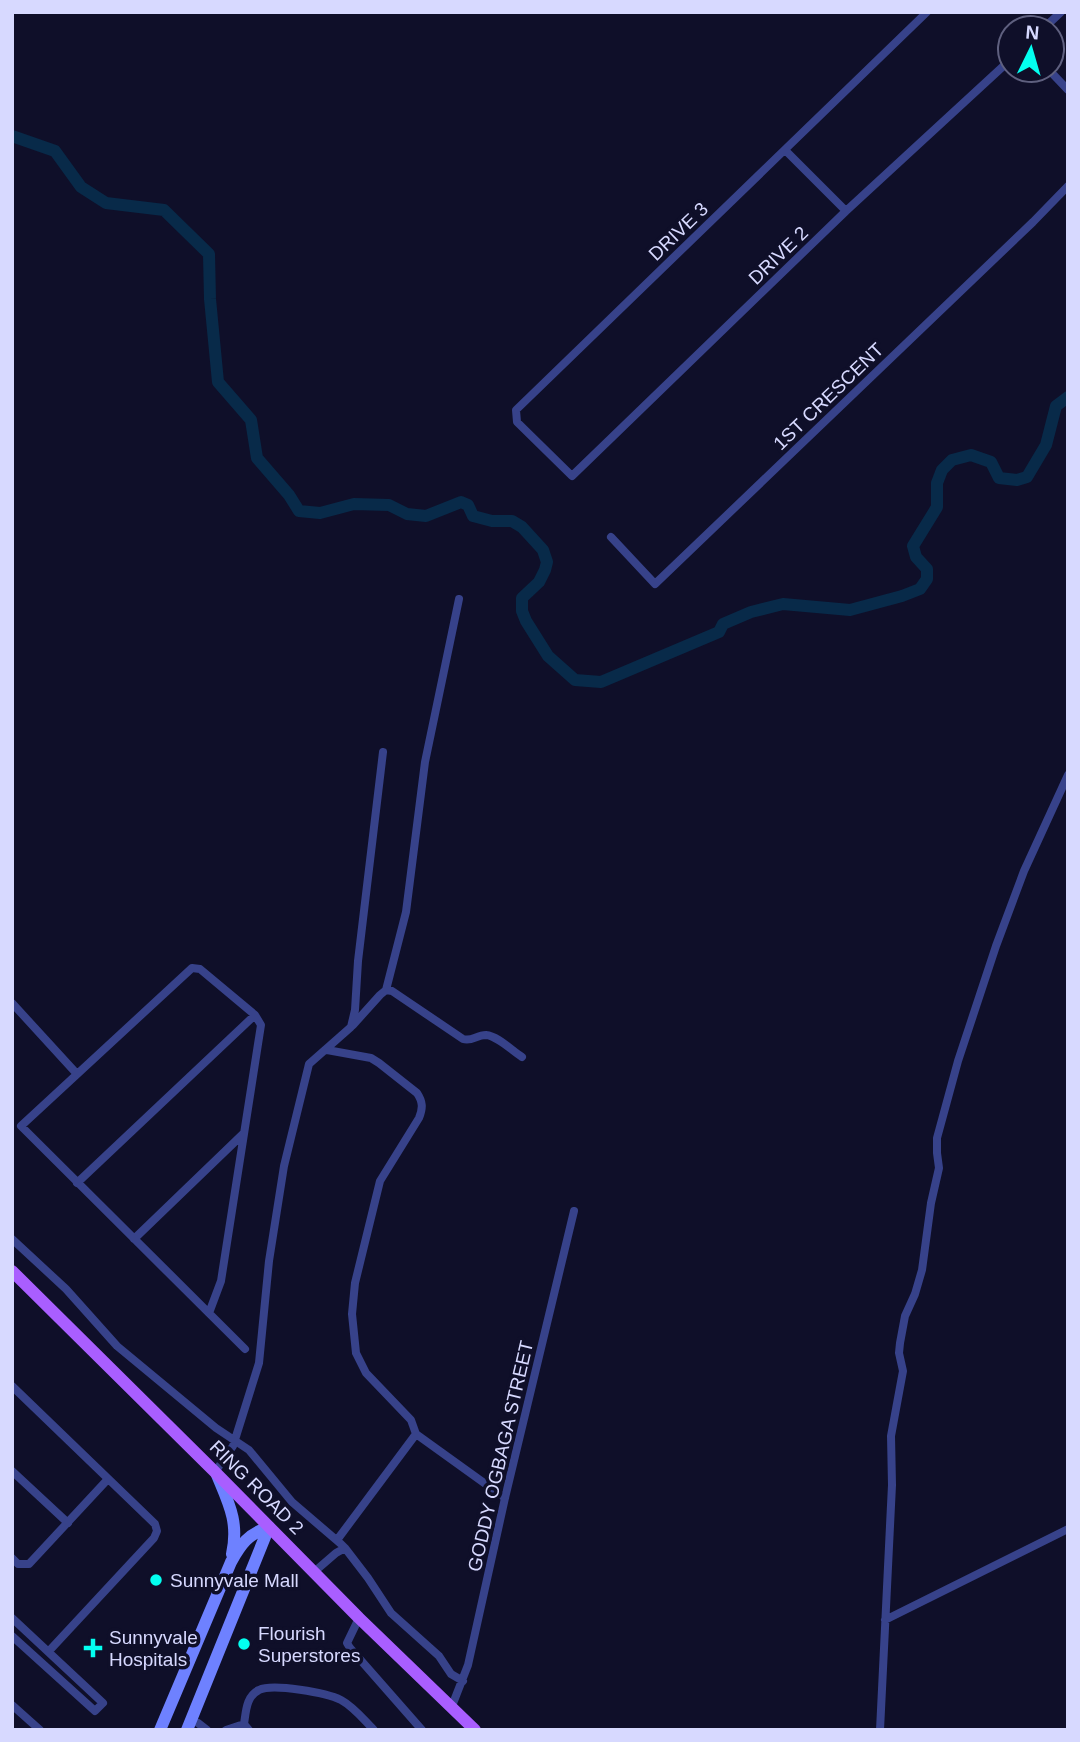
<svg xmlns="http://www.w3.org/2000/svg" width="1080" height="1742" font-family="Helvetica,sans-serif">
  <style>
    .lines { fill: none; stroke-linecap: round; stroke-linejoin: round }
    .river { stroke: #082a49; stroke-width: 12 }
    .street { stroke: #37428a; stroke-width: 8 }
    .secondary { stroke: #6e81ff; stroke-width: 12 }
    .primary { stroke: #a95eff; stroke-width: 12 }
    .poi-dot { fill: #03fff0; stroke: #0f0f29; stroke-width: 2.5 }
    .labels { text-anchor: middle; stroke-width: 7; stroke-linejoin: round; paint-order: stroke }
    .street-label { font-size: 19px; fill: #d7d9ff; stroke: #0f0f29 }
    .poi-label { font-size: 19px; fill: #d7d9ff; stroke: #0f0f29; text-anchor: start }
  </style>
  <rect width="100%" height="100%" fill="#0f0f29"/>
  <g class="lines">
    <path class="river" d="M12,136L55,151L81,187L106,203L164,210L209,254L210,299L218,382L251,420L257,458L289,495L299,511L320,513L354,504L389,505L407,514L426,516L461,502L468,505L473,516L492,521H512L522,527L543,550L547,562L545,570L539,582L522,598V611L526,621L548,656L575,680L601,682L719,632L723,624L751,612L783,604L850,610L902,596L920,589L927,579V569L916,557L913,546L937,507V483L942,470L952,460L971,455L991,462L999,478L1017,480L1027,477L1046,445L1056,406L1068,397"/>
    <path class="street" d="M927,12L516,410L517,422L572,476L846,211L1010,60
      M1044,28L1061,12
      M1049,70L1068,90
      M785,150L846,211
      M611,537L655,584L1033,222L1068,186
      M386,990L406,912L425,762L459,599
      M12,1003L77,1074
      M353,1025L380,995L386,990L392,991L463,1039C472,1042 476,1035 486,1035C498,1036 512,1051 522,1057
      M327,1050L371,1058L379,1063L417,1093C423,1102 423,1108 419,1118L380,1181L355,1283L352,1314L356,1353L366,1373L411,1420L416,1434L337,1540
      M77,1183L255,1015
      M12,1239L66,1289L117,1346L216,1428L249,1450L292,1502L341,1544L345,1548L336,1553L314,1572
      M134,1239L244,1133
      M209,1313L221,1281L261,1025L255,1015L200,969L192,968L21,1126L245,1349
      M12,1386L155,1524L157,1531L154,1538L49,1651
      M416,1434L505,1498
      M12,1471L68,1523
      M215,1472L233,1446L259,1363L269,1261L284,1166L309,1064L351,1027L355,1010L358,961L383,752
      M345,1548L368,1578L391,1613L439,1656L451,1674L463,1681
      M12,1558L18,1564H29L108,1479
      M12,1618L103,1703L95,1711L12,1636
      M359,1618L347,1643L350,1648L422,1730
      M885,1620L1068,1529
      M12,1705L40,1730
      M452,1706L468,1665L505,1498L574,1211
      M198,1723L207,1730
      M226,1730L244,1724
      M249,1730L244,1724C246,1712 246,1696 259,1690C273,1683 327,1693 341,1700C354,1707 363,1719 374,1730
      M880,1730L892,1485L891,1436L903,1371L899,1353L900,1343L905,1316L915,1294L922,1270L931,1203L939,1168L937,1153V1138L958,1061L996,946L1024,871L1068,775"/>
    <path class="secondary" d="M217,1475C229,1504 239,1522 232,1554
      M160,1730L231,1562C241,1544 248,1534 269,1527
      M187,1730L269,1527"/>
    <path class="primary" d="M12,1271L215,1472L359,1618L475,1730"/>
  </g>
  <g class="poi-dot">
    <circle cx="156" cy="1580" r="7"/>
    <circle cx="244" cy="1644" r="7"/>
    <path d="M89.5 1637.5h7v7h7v7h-7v7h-7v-7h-7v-7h7z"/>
  </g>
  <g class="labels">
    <g class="street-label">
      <text transform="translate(678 231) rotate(-44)" y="7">DRIVE 3</text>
      <text transform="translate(778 255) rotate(-44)" y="7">DRIVE 2</text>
      <text transform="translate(828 396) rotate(-44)" y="7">1ST CRESCENT</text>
      <text transform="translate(500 1456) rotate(-77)" y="7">GODDY OGBAGA STREET</text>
      <text transform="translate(257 1487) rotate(45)" y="7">RING ROAD 2</text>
    </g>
    <g class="poi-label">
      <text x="170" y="1587">Sunnyvale Mall</text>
      <text x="258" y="1640">Flourish<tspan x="258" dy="22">Superstores</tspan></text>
      <text x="109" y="1644">Sunnyvale<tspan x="109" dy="22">Hospitals</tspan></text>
    </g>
  </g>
  <rect width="1080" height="1742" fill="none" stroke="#d7d9ff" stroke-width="28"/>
  <g transform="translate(1031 49) rotate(5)"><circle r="33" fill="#0f0f29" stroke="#5f607f" stroke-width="2"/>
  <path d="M0-5L12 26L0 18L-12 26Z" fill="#03fff0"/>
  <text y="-10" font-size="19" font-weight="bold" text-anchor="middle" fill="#d7d9ff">N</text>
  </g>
</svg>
